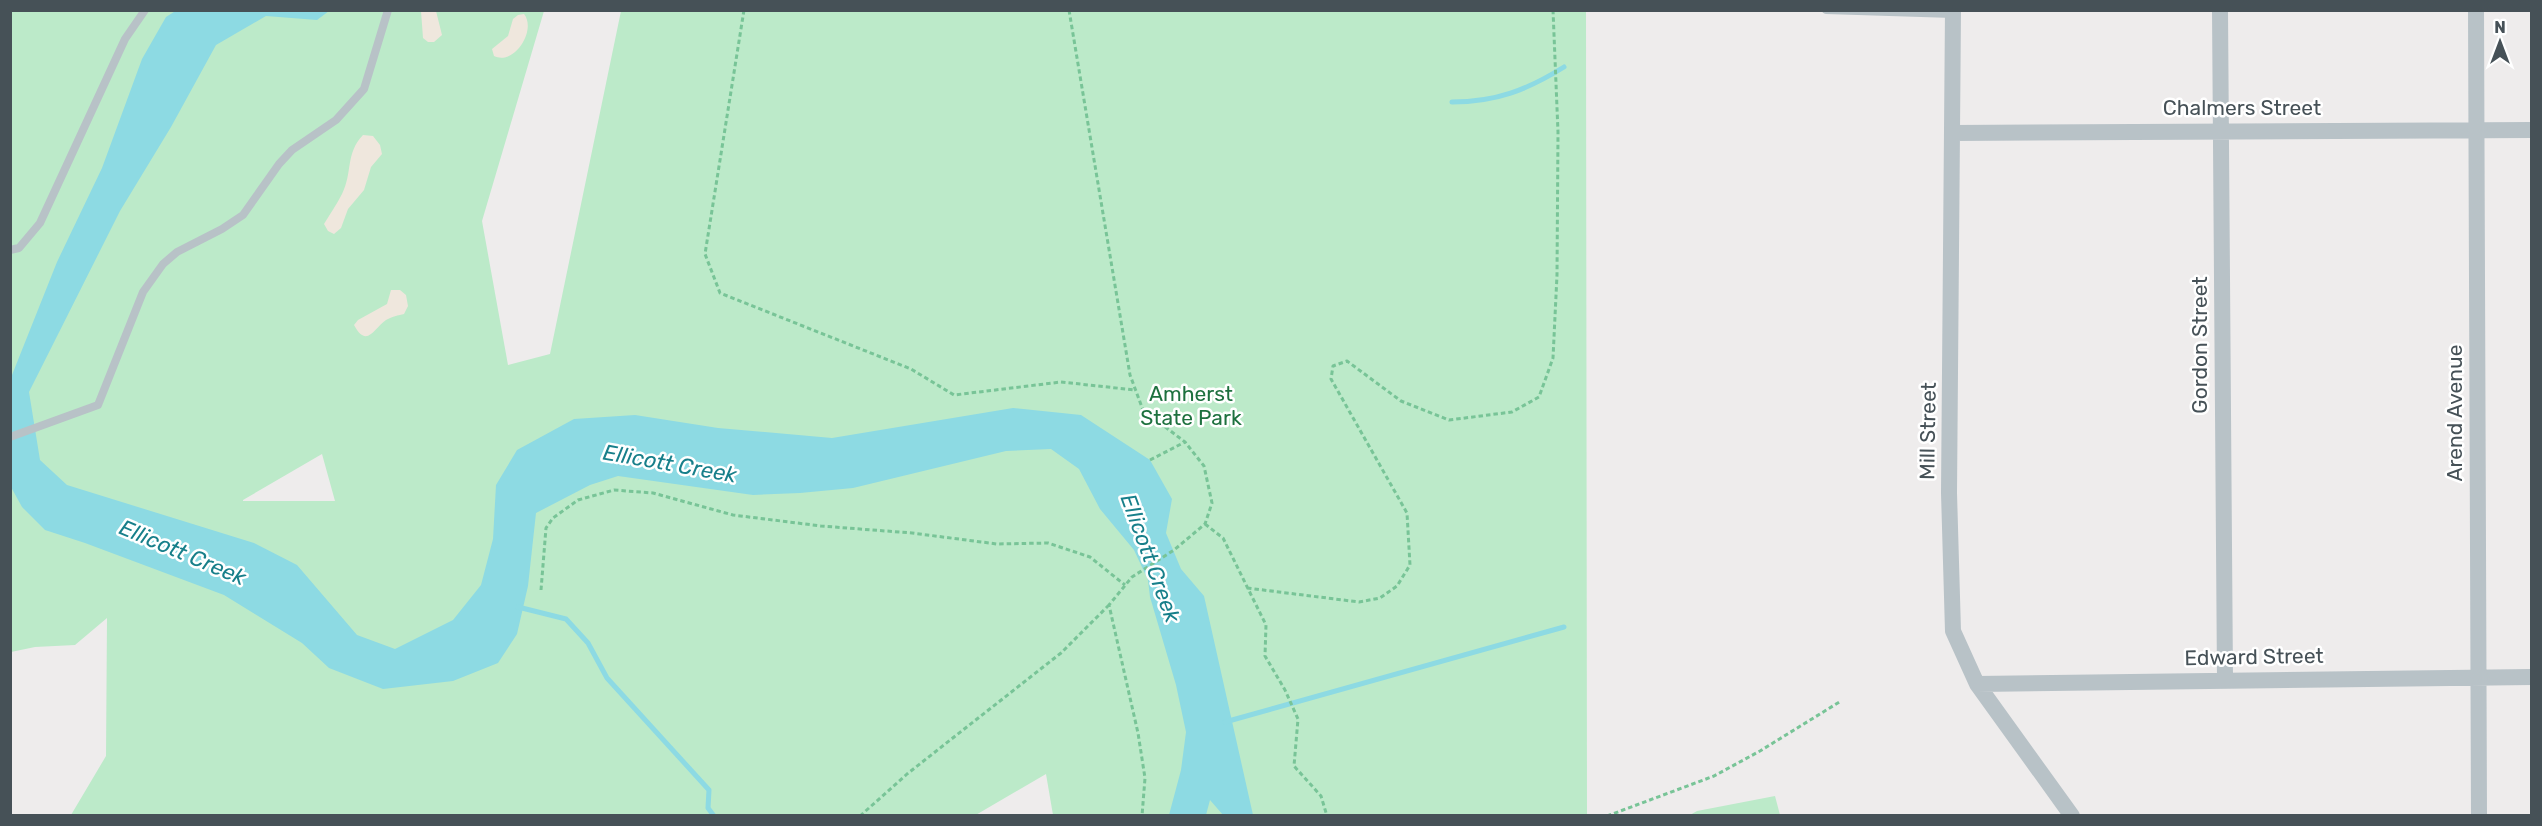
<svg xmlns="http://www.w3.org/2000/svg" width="2542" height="826" font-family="Rubik,sans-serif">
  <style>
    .green { fill: #bceac9; fill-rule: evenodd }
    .sand { fill: #efe7dd }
    .water { fill: #8ddae3 }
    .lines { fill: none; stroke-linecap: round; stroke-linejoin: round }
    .stream { stroke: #8ddae3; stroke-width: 5 }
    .path { stroke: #78c497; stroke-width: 3; stroke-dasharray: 4.5 3; stroke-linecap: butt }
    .lane { stroke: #b8c2c7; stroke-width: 8 }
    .street { stroke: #b8c2c7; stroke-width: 16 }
    .labels { text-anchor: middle; stroke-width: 5; stroke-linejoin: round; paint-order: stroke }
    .street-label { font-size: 21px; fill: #465157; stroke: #fff }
    .park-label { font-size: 21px; fill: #1e713f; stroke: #fff }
    .water-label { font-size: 22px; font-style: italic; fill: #177f8a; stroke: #fff }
  </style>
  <rect width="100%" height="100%" fill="#eeecec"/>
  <path class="green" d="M11,11H544L482,221L508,365L550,354L621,11H1586L1587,815H1053L1046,774L974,816L71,815L106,756L107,618L75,645L35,647L11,652ZM322,454L335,501H243V500Z
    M1775,796L1780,815H1690L1697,811Z"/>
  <path class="sand" d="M421,11H436L442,35L434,42H428L423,38Z
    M524,14C537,30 514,66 494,56L492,49L508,36L513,19L518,15Z
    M363,135L373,136L380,145L382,154L371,167L364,190L348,209L341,228L334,234L328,231L324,224C330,214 337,204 342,194C353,172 345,154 363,135Z
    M391,290H400L406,295L408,306L404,314C399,315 391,317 386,320C374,328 367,349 354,325L358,320L387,304Z"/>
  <path class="water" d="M177,10L329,11L317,20L266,16L216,45L171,127L120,211L29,392L40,460L67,485L254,543L297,565L357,635L395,649L453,620L481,585L493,539L496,485L517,450L574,419L635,415L718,428L832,438L1013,408L1081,415L1150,460L1172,499L1166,533L1181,569L1204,596L1253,815H1223L1210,800L1206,815H1169L1181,770L1186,732L1176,685L1150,597L1148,580L1134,550L1100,509L1079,469L1051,449L1006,451L853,488L800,493L753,495L618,476L590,485L536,513L528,586L517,634L498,663L453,681L383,689L329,668L302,643L224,595L85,543L45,530L22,507L11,487L12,375L57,262L102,168L142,59L166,17Z"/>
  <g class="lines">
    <path class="stream" d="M1452,102C1496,102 1527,90 1564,67
      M518,607L566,619L588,643L607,678L709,790L708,808L714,816
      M1225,722L1564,627"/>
    <path class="path" d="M744,10L705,254L720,293L911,369L954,395L1061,382L1135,390
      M1069,10L1130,375L1143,410L1185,442L1204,466L1212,503L1205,524L1174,550L1132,577L1109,605L1138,733L1145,778L1142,816
      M1150,460L1185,442
      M1205,524L1223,538L1266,625L1265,656L1285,690L1298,719L1294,766L1321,796L1327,816
      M1247,588L1359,602L1380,598L1397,586L1410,565L1407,513L1331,379L1333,366L1347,361L1401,401L1449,420L1512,412L1539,397L1553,358L1557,275L1558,132L1553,10
      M541,590L546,528L553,518L578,500L614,490L653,493L733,515L821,526L912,533L997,544L1048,543L1090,557L1125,585
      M860,816L907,774L1061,653L1109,605
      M1607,816L1714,776L1760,751L1841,701"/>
    <path class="lane" d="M1826,10L1953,14
      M10,250L19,248L40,223L125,39L145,10
      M10,437L98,405L143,292L163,264L177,252L222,229L243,215L279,164L292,150L336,120L364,89L388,10"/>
    <path class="street" d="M1953,10L1949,493L1953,631L1977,684L2072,816
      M2220,10L2225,680
      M2476,10L2479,816
      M1953,133L2532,130
      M1977,684L2532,677"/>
  </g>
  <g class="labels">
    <g class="street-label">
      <text x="2242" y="115">Chalmers Street</text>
      <text transform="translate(2200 345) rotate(-90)" y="7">Gordon Street</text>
      <text transform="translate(2455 413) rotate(-90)" y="7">Arend Avenue</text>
      <text transform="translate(1928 431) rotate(-89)" y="7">Mill Street</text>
      <text transform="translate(2254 657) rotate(-1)" y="7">Edward Street</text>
    </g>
    <g class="park-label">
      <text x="1191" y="401">Amherst<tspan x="1191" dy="24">State Park</tspan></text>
    </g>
    <g class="water-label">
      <text transform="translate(670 463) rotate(10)" y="8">Ellicott Creek</text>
      <text transform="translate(183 552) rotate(23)" y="8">Ellicott Creek</text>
      <text transform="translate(1151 558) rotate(70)" y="8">Ellicott Creek</text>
    </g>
  </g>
  <rect width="2542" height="826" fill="none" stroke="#465157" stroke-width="24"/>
  <g transform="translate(2500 42)" stroke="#ffffff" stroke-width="4.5" paint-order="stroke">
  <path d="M0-4.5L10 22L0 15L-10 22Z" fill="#465157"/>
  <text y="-9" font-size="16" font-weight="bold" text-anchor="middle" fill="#465157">N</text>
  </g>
</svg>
